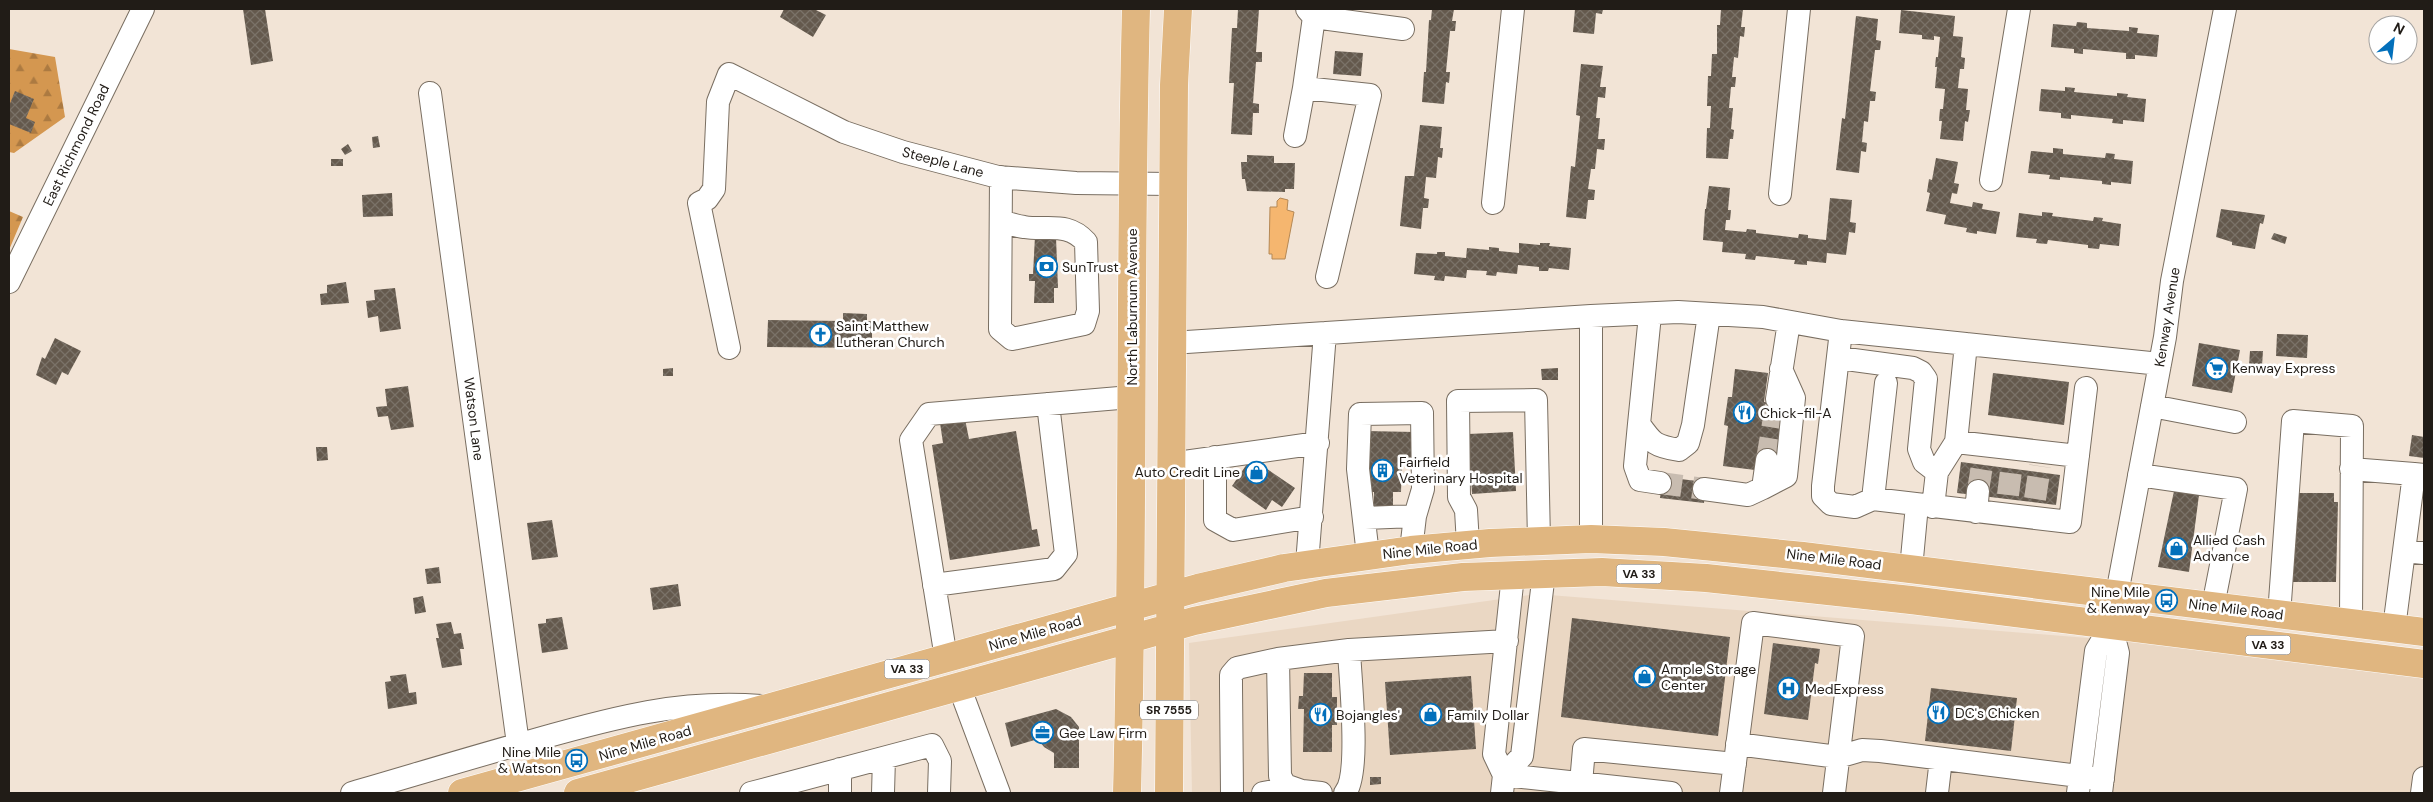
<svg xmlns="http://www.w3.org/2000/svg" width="2433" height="802" font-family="'DM Sans',sans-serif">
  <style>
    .built { fill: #ead7c3 }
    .forest { fill: url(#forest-firs) }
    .water { fill: #f5b66f; stroke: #b58855 }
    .building { fill: url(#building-cross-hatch) }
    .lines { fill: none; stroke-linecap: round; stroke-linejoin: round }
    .minor-tunnel { stroke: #c8bcb0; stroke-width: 22; stroke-dasharray: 22 11; stroke-linecap: butt }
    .minor-casing { stroke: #796e61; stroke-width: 24 }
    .major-casing { stroke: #fff; stroke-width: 29 }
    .minor { stroke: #fff; stroke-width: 22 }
    .major { stroke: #e0b680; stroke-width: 28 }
    .labels { text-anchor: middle; stroke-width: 5; stroke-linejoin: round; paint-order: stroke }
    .shield { fill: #fff; stroke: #64605d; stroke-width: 1 }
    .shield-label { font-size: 12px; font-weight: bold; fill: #211c17 }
    .street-label { font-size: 14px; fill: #211c17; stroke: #fff }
    .poi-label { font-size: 14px; fill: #211c17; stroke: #fff; text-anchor: start }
  </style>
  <defs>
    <pattern id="forest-firs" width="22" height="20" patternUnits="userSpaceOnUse" patternTransform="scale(1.25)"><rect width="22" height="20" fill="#d49750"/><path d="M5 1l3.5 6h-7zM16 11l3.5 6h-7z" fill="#ac7a41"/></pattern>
    <pattern id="building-cross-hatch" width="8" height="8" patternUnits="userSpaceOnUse" patternTransform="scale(1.25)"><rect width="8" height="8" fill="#64594d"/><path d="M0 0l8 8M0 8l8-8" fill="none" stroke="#7a7268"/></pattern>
  </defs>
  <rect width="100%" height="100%" fill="#f2e4d6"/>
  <path class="built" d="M1537,594L2424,665V793H1192L1189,643Z"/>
  <path class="forest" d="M9,49L55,57L65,117L14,153L9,152Z
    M9,211L23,217L9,250Z"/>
  <path class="water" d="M1280,198L1288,200L1287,210L1294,212L1285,259H1272V254H1269L1270,207H1277V201Z"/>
  <path class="building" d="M243,9H265L273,61L251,65Z
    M784,9H814L826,15L813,37L780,17Z
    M1238,9H1259L1256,52H1262V62H1256L1253,103L1259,104V113H1253L1252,135L1231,134L1234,83H1229L1232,28H1237Z
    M1432,9H1454L1452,21H1456L1455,31H1450L1446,72H1450L1449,83L1446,82L1444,104L1422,102L1424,72H1426L1429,20H1431Z
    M1575,9H1603L1602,14L1596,13L1594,34L1573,32Z
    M1721,9H1743L1741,27H1745L1744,37L1740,36L1738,58L1734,57L1732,77H1736L1735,87H1731L1729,108H1733L1731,129L1734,130L1733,139H1730L1728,159L1706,158L1707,128H1710L1711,106H1707L1708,76H1711L1712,54H1717V25H1720Z
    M1901,10L1955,16L1953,36L1963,37L1961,57L1965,58L1964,69H1960L1958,88L1968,89L1966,110H1970L1968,122L1965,121L1963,141L1940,139L1942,121H1939L1940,109H1943L1945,89L1935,88L1937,67H1935L1936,57H1938L1940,37L1934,36V40L1922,39V35L1899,33Z
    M1856,16L1878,19L1876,40L1881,41L1880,50H1875L1870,91L1876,92L1875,101H1870L1868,122L1864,121L1862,142L1867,143L1866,152L1861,151L1859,173L1836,170L1842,118L1845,119Z
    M2077,22L2087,23V28L2129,31V27L2138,28L2137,33L2159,35L2157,57L2135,55V59H2126V53L2083,49V54L2074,53V49L2051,47L2053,24L2076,26Z
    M1335,51L1363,53L1361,76L1333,74Z
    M1581,64L1603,66L1600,87H1606L1605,98L1598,97L1596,118H1600L1598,139H1605L1604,150L1597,149L1595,169H1591L1588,189L1595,190L1594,200H1588L1586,219L1566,217L1571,166L1575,167L1580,116L1576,115Z
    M2065,87L2075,88L2074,92L2117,96V93L2128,94L2127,97L2146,99L2144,122L2123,120V124L2112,123L2113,119L2071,115V119L2061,118V113L2039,111L2041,89L2065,91Z
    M15,91L34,99L26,118L35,122L31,133L9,124V106Z
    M1420,125L1442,127L1440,148H1443L1442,158L1438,157L1436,178L1426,177L1424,198L1429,199L1428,208H1423L1421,229L1400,226L1405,176H1414Z
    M378,136L380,147L373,148L372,137Z
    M348,144L352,151L345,155L341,149Z
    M2053,148L2063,149V154L2105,158L2106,153L2115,154L2114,159L2133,161L2131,184L2111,182V185L2102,184V181L2060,177V180L2049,179L2050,175L2028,173L2031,151L2053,153Z
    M1247,155L1274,156V163H1295L1294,189H1285V192L1247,191L1245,179H1242L1241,162H1247Z
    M1936,158L1958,162L1954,183L1959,184L1957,194L1952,193L1950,203L1972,207L1973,202L1983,204L1982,209L2000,212L1996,234L1977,231V234L1966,232L1967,228L1944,224L1946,215L1926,211L1930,193L1927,192L1929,179L1932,180Z
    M331,159H343V166H331Z
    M1709,186L1730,188L1728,210H1731L1730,220H1726L1725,230L1746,232L1747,229L1756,230V233L1798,238L1799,234L1808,235V238L1826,240L1830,198L1852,200L1850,222L1856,223L1855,233L1849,232L1846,255L1827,253L1826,263L1807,261V265L1794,264L1795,260H1793L1756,256L1755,260L1745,259L1746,254L1722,252L1723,242L1703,240L1705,209H1706Z
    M392,193L393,216L363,217L362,195Z
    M2221,209L2265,215L2263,224L2260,223L2255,249L2232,245V242L2216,237Z
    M2042,212L2053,213L2052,216L2093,221L2094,217L2103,218L2102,221L2121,224L2119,246L2100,244L2099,249L2088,248V245L2048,240L2047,244L2036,243L2037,239L2016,237L2019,213L2042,216Z
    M2274,233L2287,237L2285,244L2271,239Z
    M1035,236L1056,237L1058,288H1054V303H1034L1035,281H1029V274H1033Z
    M1519,243L1540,245V243H1550L1549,246L1571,248L1569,270L1549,268L1548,271H1539V267L1518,265L1517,274L1497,272L1496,276L1486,275L1487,271L1467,270L1466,278L1445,276L1444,281L1434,280L1435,276L1414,274L1416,253L1437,254V252H1445V256L1466,258L1467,248L1489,250V247L1499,248V251L1519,253Z
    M346,282L349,303L321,305L320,294L327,293V285Z
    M395,288L401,329L380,332L378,316L368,318L366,301L375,300L374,290Z
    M843,313L867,314V321H872V348L767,347L768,320L843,321Z
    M2277,334L2308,335L2307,358L2276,356Z
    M55,338L81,351L68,375L62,372L56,385L36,375L42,357L45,359Z
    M2199,343L2240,350L2232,393L2192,386Z
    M2250,351H2263L2262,366L2249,365Z
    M673,368V376H663V369Z
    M1558,368V380H1542L1541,369Z
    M1735,369L1768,373L1764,402L1789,405L1781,465L1755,470L1723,466L1728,426L1724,425L1728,397H1732Z
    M1993,373L2069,382L2064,425L1988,415Z
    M408,386L414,427L391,430L388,416L378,417L376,407L387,406L385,389Z
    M965,419L969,439L1016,431L1032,530L1037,529L1040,546L950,560L932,445L943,443L940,423Z
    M1365,431L1415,432V460H1402L1401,492H1393V513H1374V492H1367Z
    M1513,432L1516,491L1472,494L1471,477H1468V434Z
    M2412,435L2424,437V458L2409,456Z
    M316,447H327L328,460L317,461Z
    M1251,458L1295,488L1282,507L1272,500L1266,510L1232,486Z
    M1961,462L2060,475L2056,505L1957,493Z
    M1663,477L1706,482L1704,503L1660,498Z
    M2174,491L2199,495L2189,572L2158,567Z
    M2298,493H2334V502H2338L2336,582H2293L2295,501Z
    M552,520L558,557L532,560L527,523Z
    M439,567L441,583L427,584L425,569Z
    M678,584L681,606L653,610L650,588Z
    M423,596L426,612L415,614L413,598Z
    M562,617L568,649L542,653L538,624L546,623V619Z
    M1572,618L1730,637L1718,736L1561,717Z
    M451,622L454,634L461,633L464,649H460L462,665L442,668L436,638H439L436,624Z
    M1773,643L1820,649L1818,664L1815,663L1808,720L1764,714Z
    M1304,673H1332V697H1337V725H1332V752H1303L1304,709H1298L1299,696H1303Z
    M406,674L409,693L416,692L417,704L388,709L385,682L391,681L390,676Z
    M1471,676L1476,749L1390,755L1385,682Z
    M1931,688L2017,698L2011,751L1925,741Z
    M1056,709L1071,717L1079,727V768H1054V753L1044,747L1038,739L1011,747L1005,723Z
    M1370,777H1381V784L1370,785Z"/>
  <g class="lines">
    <path class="minor-tunnel" d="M1767,460L1777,399
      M1660,483L1704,489
      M1978,491L1983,459
      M2008,495L2012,463
      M2035,499L2040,466"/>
    <defs>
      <path id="minor" d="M1307,9L1314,17L1304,88L1370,95L1327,277
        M1314,17L1403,29
        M430,93L518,744
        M1295,136L1304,88
        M1991,180L2019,9
        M1780,194L1799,9
        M1493,203L1513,9
        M1001,221C1008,223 1016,226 1024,227C1048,231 1067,221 1086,242L1088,311L1084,324L1012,339L1000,329L1001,177
        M9,282L143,9
        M1650,315L1639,424C1653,444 1655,446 1679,450L1688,443L1693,425L1709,314
        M1841,331L1823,486V496L1831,504L1855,507L1873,499L2070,522L2086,388
        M1171,343L1591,316
        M729,348L699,203L707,199L714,189L718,102L729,74L844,132L903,152L998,177L1076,183L1173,184
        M1839,358L1913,368L1921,372L1926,379L1919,449L1924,462L1937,472
        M1777,399L1789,322
        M2152,406L2235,422
        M1639,424L1635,466L1640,480L1660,483
        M1956,442L2078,456
        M1215,457V520L1233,530L1312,517
        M1170,464L1318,443
        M2351,469L2414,474
        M2139,475L2236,489L2213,606
        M1763,488L1786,476L1794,398L1781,369
        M1704,489L1748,495L1763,488L1767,460
        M1873,499L1886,383
        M1933,507L1937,472L1956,442L1966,344
        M1976,512L1978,491
        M1365,518L1415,516
        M1591,539V316L1678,312L1763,317L1841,331L2160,364
        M1468,544L1466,510L1459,497L1458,401L1536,400L1539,541
        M2404,551L2424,553
        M1368,555L1358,469L1360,414L1422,413L1423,489L1415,516L1411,550
        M1307,564L1325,333
        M1911,569L1917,505
        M934,585L1054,569L1066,554L1048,404
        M2279,615L2293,421L2352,426L2351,623
        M2394,628L2414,474L2424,475
        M946,658L911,440L929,414L1131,397
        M1278,659L1280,776L1285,785L1302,791L1321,793
        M959,686L999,793
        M1737,744L1838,757L1862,750L1880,751L2103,779
        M1504,775L1522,756L1544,573
        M1504,775L1671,793
        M1581,783L1584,749L1735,764
        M352,793C414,775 476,756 538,739C616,717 679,700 761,706
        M751,793L932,745L940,761L939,793
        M840,793V769
        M883,793L884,758
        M1232,793L1231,686V675L1237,668L1278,659L1349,650L1507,641
        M1263,793L1274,791L1285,785
        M1345,793C1361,774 1350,679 1349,650
        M1502,793L1504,775L1494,754L1513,575
        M1731,793L1753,623L1853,636L1834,793
        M1937,793L1941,759
        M2078,793L2096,651L2111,626L2165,337L2172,281L2225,9
        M2101,793L2118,653L2111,626
        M2422,793L2424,778"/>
      <path id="major" d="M462,793L1198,588L1284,568L1411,550L1490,543L1591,539L1664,542L1803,556L2424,632
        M578,793L1194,621L1326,593L1463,577L1602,572L1706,578L1911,600L2424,664
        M1127,793C1134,532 1129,270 1136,9
        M1169,793L1174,85L1178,9"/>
    </defs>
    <use href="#minor" class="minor-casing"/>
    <use href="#major" class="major-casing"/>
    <use href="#minor" class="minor"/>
    <use href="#major" class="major"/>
  </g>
  <defs>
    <symbol id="bank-ring" viewBox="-11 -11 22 22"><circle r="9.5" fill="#fff" stroke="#0370bb" stroke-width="1.5"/><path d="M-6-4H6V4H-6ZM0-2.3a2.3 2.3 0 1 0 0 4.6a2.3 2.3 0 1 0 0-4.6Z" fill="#0370bb"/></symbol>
    <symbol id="church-ring" viewBox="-11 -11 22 22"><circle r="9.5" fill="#fff" stroke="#0370bb" stroke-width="1.5"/><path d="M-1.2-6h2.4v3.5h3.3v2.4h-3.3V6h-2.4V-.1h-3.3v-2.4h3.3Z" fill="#0370bb"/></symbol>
    <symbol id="supermarket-ring" viewBox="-11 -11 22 22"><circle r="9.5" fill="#fff" stroke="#0370bb" stroke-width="1.5"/><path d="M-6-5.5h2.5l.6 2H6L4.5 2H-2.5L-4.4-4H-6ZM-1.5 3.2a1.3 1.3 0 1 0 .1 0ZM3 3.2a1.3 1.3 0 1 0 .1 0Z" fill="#0370bb"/></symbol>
    <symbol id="restaurant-ring" viewBox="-11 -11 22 22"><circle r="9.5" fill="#fff" stroke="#0370bb" stroke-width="1.5"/><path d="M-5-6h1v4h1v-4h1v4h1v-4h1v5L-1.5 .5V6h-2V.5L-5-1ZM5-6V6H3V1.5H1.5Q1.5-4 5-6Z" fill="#0370bb"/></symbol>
    <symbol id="building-ring" viewBox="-11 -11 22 22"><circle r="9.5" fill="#fff" stroke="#0370bb" stroke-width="1.5"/><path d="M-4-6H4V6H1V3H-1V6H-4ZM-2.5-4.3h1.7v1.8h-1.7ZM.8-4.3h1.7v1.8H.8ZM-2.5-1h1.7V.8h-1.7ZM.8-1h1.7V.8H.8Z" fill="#0370bb"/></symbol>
    <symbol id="shop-ring" viewBox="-11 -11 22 22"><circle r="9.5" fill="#fff" stroke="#0370bb" stroke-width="1.5"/><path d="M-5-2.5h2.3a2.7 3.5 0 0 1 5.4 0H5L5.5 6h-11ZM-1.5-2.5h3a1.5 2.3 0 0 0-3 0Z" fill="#0370bb"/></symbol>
    <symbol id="bus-ring" viewBox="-11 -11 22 22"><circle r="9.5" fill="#fff" stroke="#0370bb" stroke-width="1.5"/><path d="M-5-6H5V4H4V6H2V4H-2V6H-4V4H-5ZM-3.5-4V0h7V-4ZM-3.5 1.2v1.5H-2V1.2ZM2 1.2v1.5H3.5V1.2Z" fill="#0370bb"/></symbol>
    <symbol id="hospital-ring" viewBox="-11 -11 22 22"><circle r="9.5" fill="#fff" stroke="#0370bb" stroke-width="1.5"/><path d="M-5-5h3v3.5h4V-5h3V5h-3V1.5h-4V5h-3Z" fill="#0370bb"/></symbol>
    <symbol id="office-ring" viewBox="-11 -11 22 22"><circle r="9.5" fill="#fff" stroke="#0370bb" stroke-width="1.5"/><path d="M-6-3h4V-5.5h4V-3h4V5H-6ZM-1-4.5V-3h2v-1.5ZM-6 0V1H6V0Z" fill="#0370bb"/></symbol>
  </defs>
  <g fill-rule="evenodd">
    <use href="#bank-ring" x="1034" y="254" width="25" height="25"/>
    <use href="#church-ring" x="808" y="322" width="25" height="25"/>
    <use href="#supermarket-ring" x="2204" y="356" width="25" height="25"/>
    <use href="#restaurant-ring" x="1732" y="400" width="25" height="25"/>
    <use href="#building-ring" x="1370" y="458" width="25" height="25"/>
    <use href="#shop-ring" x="1244" y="460" width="25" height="25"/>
    <use href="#shop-ring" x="2164" y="536" width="25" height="25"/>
    <use href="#bus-ring" x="2154" y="588" width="25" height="25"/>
    <use href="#shop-ring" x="1632" y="664" width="25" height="25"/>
    <use href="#hospital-ring" x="1776" y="676" width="25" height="25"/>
    <use href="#restaurant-ring" x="1926" y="700" width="25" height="25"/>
    <use href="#restaurant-ring" x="1308" y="702" width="25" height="25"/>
    <use href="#shop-ring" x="1418" y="702" width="25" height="25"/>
    <use href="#office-ring" x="1030" y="720" width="25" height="25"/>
    <use href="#bus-ring" x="564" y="748" width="25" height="25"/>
  </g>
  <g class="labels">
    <g class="shield">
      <rect x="1616.5" y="564.5" width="45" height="19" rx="4"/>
      <rect x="2245.5" y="635.5" width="45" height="19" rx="4"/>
      <rect x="884.5" y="659.5" width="45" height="19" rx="4"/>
      <rect x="1140" y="700.5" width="58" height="19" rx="4"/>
    </g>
    <g class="shield-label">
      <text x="1639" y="578">VA 33</text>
      <text x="2268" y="649">VA 33</text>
      <text x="907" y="673">VA 33</text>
      <text x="1169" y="714">SR 7555</text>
    </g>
    <g class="street-label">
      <text transform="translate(76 145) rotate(-64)" y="5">East Richmond Road</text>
      <text transform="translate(943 162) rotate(15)" y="5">Steeple Lane</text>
      <text transform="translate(1132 307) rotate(-90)" y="5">North Laburnum Avenue</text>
      <text transform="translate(2167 317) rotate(-81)" y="5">Kenway Avenue</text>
      <text transform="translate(474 419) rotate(83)" y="5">Watson Lane</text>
      <text transform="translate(1430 549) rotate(-6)" y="5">Nine Mile Road</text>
      <text transform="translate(1834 559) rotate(7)" y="5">Nine Mile Road</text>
      <text transform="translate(2236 609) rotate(7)" y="5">Nine Mile Road</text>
      <text transform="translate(1035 633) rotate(-16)" y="5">Nine Mile Road</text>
      <text transform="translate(645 743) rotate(-16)" y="5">Nine Mile Road</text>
    </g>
    <g class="poi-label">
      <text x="1062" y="272">SunTrust</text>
      <text x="836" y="331">Saint Matthew<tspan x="836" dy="16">Lutheran Church</tspan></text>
      <text x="2232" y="373">Kenway Express</text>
      <text x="1760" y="418">Chick-fil-A</text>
      <text x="1399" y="467">Fairfield<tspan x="1399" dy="16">Veterinary Hospital</tspan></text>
      <text x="1240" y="477" text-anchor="end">Auto Credit Line</text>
      <text x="2193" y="545">Allied Cash<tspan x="2193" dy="16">Advance</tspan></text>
      <text x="2150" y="597" text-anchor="end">Nine Mile<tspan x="2150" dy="16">&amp; Kenway</tspan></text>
      <text x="1661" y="674">Ample Storage<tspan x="1661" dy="16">Center</tspan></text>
      <text x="1805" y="694">MedExpress</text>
      <text x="1955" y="718">DC's Chicken</text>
      <text x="1336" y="720">Bojangles'</text>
      <text x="1447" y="720">Family Dollar</text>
      <text x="1059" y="738">Gee Law Firm</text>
      <text x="561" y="757" text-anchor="end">Nine Mile<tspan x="561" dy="16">&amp; Watson</tspan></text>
    </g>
  </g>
  <rect width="2433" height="802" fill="none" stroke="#211c17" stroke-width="20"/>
  <g transform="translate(2393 40) rotate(28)"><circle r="24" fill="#ffffff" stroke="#a6a4a2"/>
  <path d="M0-4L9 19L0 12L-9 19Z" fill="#0370bb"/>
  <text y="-8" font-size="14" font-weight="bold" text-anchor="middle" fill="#211c17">N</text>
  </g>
</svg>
